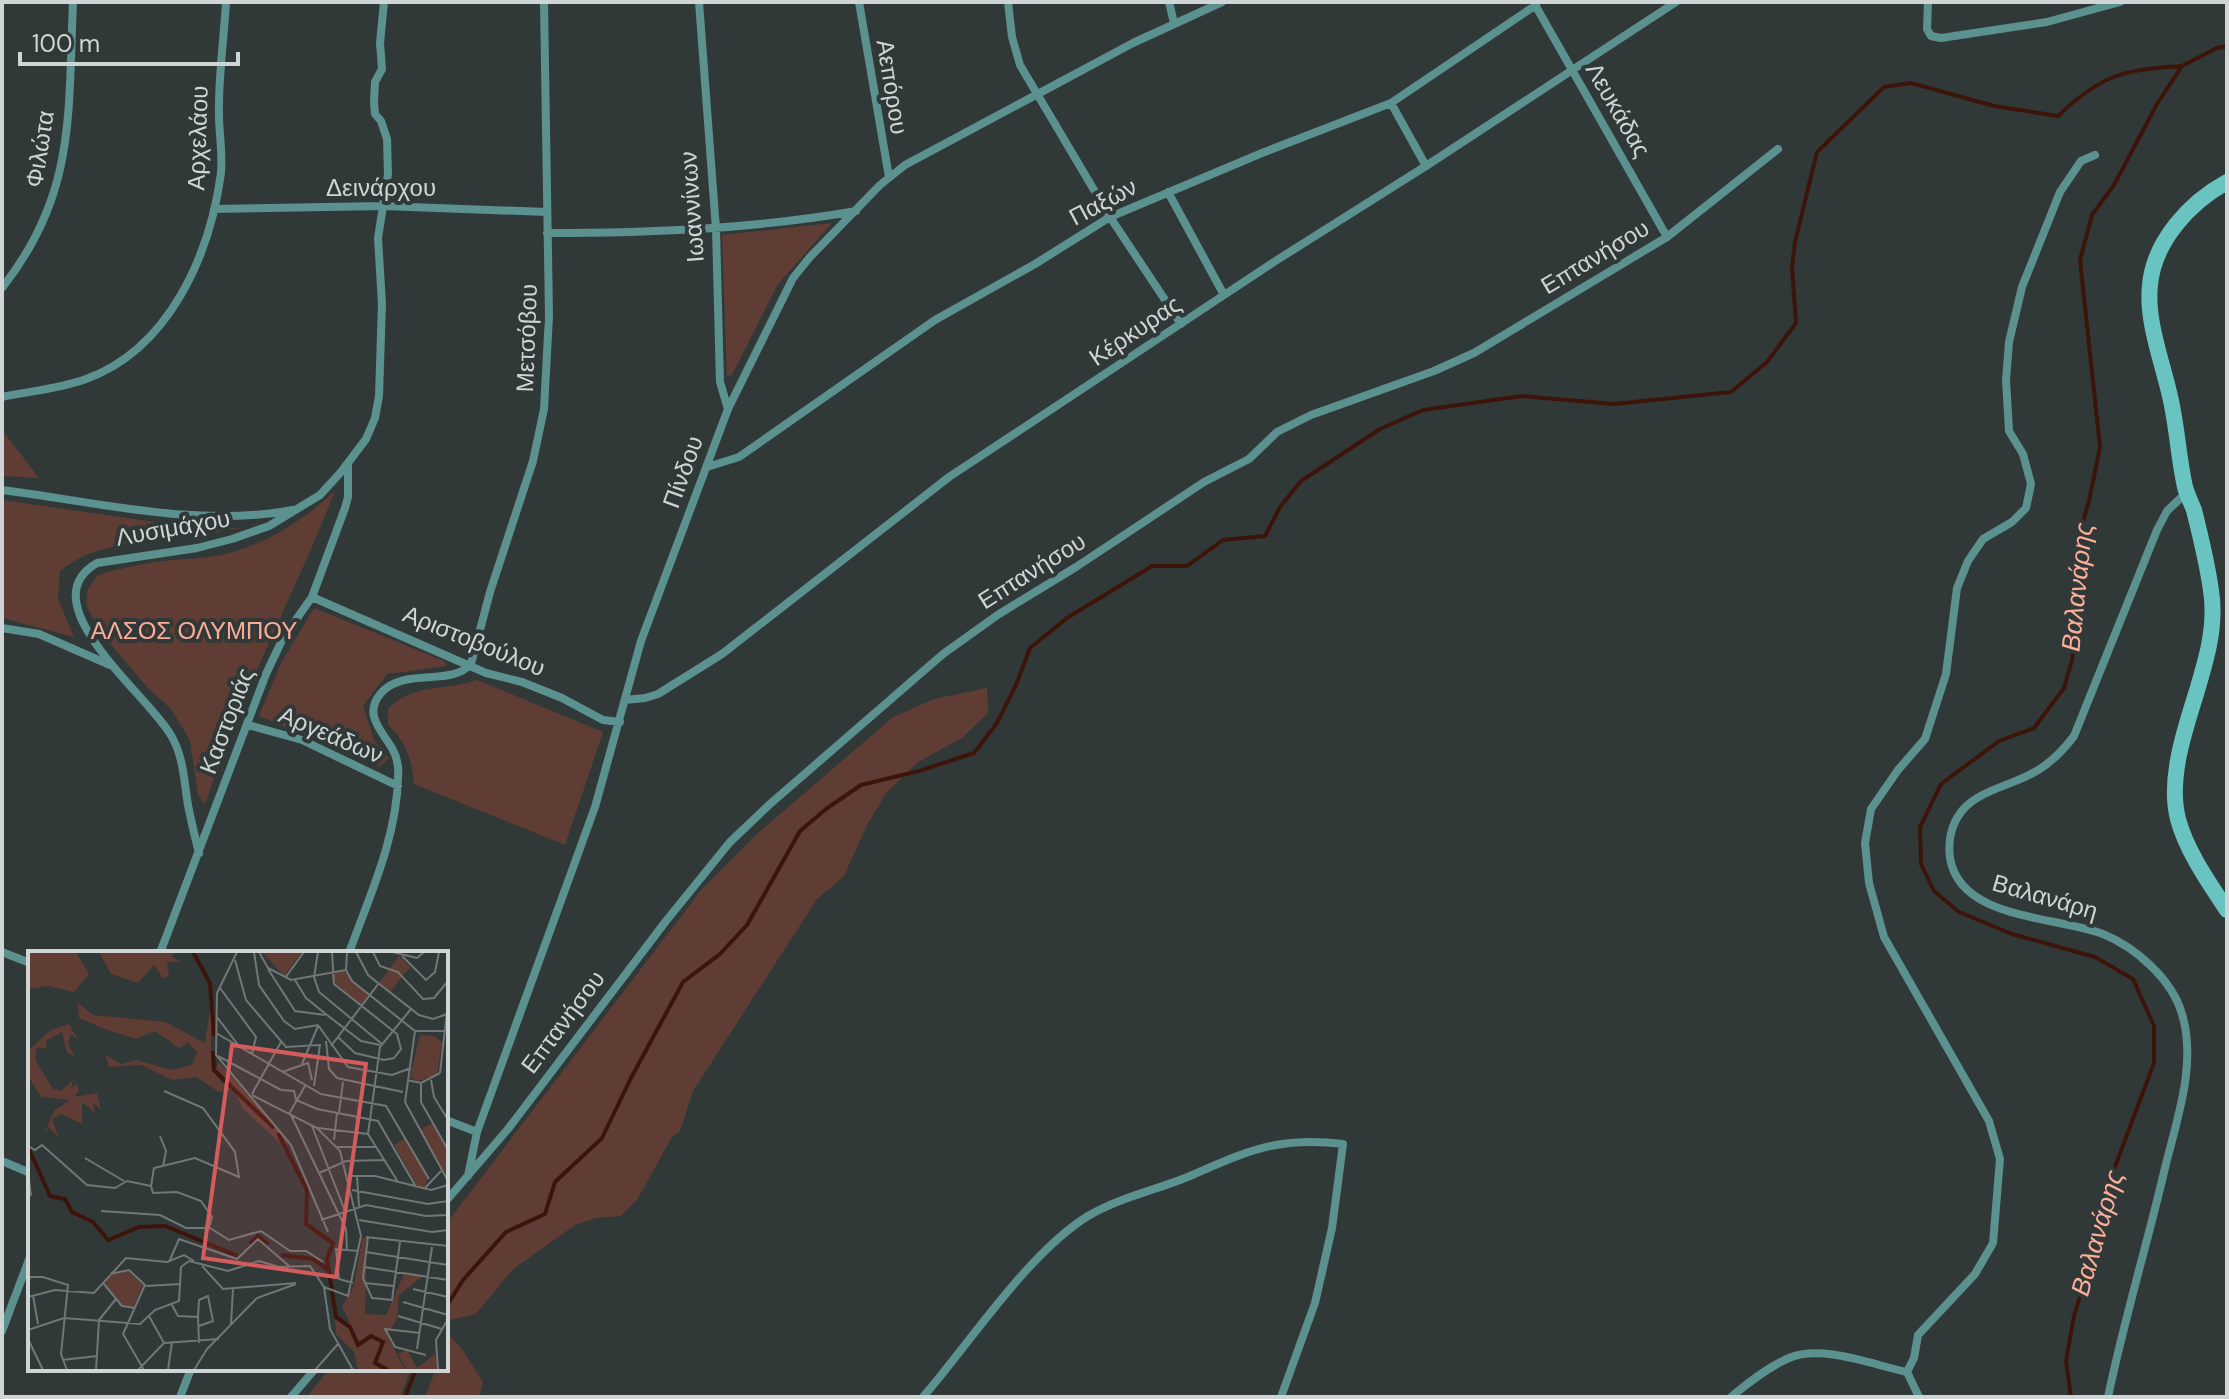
<svg xmlns="http://www.w3.org/2000/svg" width="2229" height="1399" font-family="'DM Sans',sans-serif">
  <style>
    .green { fill: #5f3d34 }
    .lines { fill: none; stroke-linecap: round; stroke-linejoin: round }
    .stream { stroke: #3d140a; stroke-width: 4 }
    .street { stroke: #5b918f; stroke-width: 8 }
    .secondary { stroke: #69c3c1; stroke-width: 16 }
    .labels { text-anchor: middle; stroke-width: 8; stroke-linejoin: round; paint-order: stroke }
    .street-label { font-size: 24px; fill: #cfd4d4; stroke: #313938 }
    .park-label { font-size: 24px; fill: #fbac98; stroke: #313938 }
    .water-label { font-size: 26px; font-style: italic; fill: #fdae9a; stroke: #313938 }
    .inset-river { fill: none; stroke: #3d140a; stroke-width: 4 }
    .inset-road { fill: none; stroke: #707776; stroke-width: 2 }
    .view { fill: #d45c5c; fill-opacity: 0.15; stroke: #d45c5c; stroke-width: 4 }
    .inset-edge { fill: none; stroke: #cfd4d4; stroke-width: 4 }
  </style>
  <rect width="100%" height="100%" fill="#313938"/>
  <path class="green" d="M832,223L778,284L732,375L727,376L722,235Z
    M2,430L39,478L2,476Z
    M335,491C294,596 239,696 205,805L198,795L190,740L171,709L147,687L98,629L86,604L88,589L98,575C120,569 142,563 165,561C182,559 199,559 215,556C262,548 301,522 335,491Z
    M2,500L155,522L240,528C221,531 203,536 184,538C139,544 98,541 60,571L58,599L74,637L2,618Z
    M314,608L444,661L447,666L387,674L363,706L374,740L389,758L380,766L259,716L281,663Z
    M477,680L603,732L565,845L414,784C412,760 406,741 388,725V709C415,682 443,692 477,680Z
    M987,688L988,713L962,738L918,762L887,792L868,823L844,876L817,899L693,1091L680,1131L672,1137L637,1200L621,1216L596,1218L575,1225L512,1270L476,1314L446,1321V1224L702,889L759,832L893,717L934,699Z
    M447,1333L462,1349L483,1382L479,1397H425L436,1369H446Z
    M329,1369H411L400,1397H307Z"/>
  <g class="lines">
    <path class="stream" d="M446,1307L463,1280L506,1232L545,1214L555,1182L602,1138L631,1078L683,982L720,954L747,925L800,831L826,809L861,785L919,771L974,753L997,723L1016,685L1030,648L1067,618L1152,566H1187L1223,540L1265,536L1280,507L1301,481L1380,429L1423,410L1522,396L1614,404L1731,392L1767,362L1796,323L1792,267L1795,242L1817,152L1884,87L1911,83L1994,106L2058,116C2102,74 2123,70 2182,66
      M405,1397L416,1369
      M2071,1397L2066,1361L2074,1316L2106,1212L2113,1172L2154,1063V1026L2133,979L2095,957L2012,934L1959,912L1934,891L1921,864L1920,827L1941,784L1999,741L2034,728L2064,688L2072,660L2079,618L2078,538L2089,501L2100,447L2080,260L2092,215L2114,185L2157,104L2182,66L2217,48L2227,46"/>
    <path class="street" d="M699,2L716,229L720,382L728,409
      M859,2L889,177
      M1008,2L1012,37L1020,65L1110,217L1181,324
      M1169,2L1174,23
      M1928,2L1927,29L1931,36L1941,38L2047,22L2120,2
      M1534,3L1667,237
      M1391,103L1426,166
      M1168,192L1224,295
      M214,209L383,206L547,212
      M547,233C651,233 753,229 856,211
      M2,288C76,194 68,115 73,2
      M2,397C30,391 59,389 86,379C169,349 210,255 221,173C223,151 218,128 219,106C219,72 224,37 226,2
      M707,467L739,457L935,320L1035,264L1110,217L1262,153L1391,103L1536,5
      M2,490C98,502 197,528 293,510
      M312,597L486,673L522,682L562,698L603,720L620,722
      M2,628L39,634L110,665
      M625,700L645,698L658,694L722,654L949,477L1277,260L1426,166L1676,2
      M248,725L302,740L398,786
      M199,853C195,837 191,821 188,805C184,782 184,760 173,739C154,699 26,604 97,563L197,548L232,539L269,526L320,495L341,472L366,439L375,418L379,396L382,304L378,238L388,174L387,139L381,121L375,114L374,103L375,82L382,69L380,43L384,2
      M2,952L30,963
      M160,953L266,674L283,638L312,597L345,508L348,497V463
      M349,953C369,897 397,838 398,777C399,767 397,757 392,748C381,730 363,714 381,693C403,667 451,687 471,664L490,592L533,461L544,409L549,316L544,2
      M446,1120L477,1132
      M2,1161L30,1173
      M468,1176L477,1132L595,807L641,641L728,409L793,278L810,257L880,185L905,165L1133,43L1222,2
      M446,1201L508,1129L666,921L730,842L770,804L943,654L999,614L1076,567L1204,482L1249,459L1277,432L1311,415L1434,371L1474,353L1667,237L1778,149
      M2,1331L30,1257
      M1907,1372L1914,1358L1918,1335L1975,1274L1993,1243L2000,1159L1989,1121L1884,937L1869,883L1865,843L1871,809L1898,770L1925,739L1946,674L1957,588L1968,561L1983,539L2012,522L2026,508L2031,484L2023,454L2009,431L2006,380L2009,342L2022,287L2060,192L2081,161L2095,155
      M180,1397L191,1369
      M291,1397L315,1369
      M923,1397C970,1343 1028,1253 1088,1216C1120,1197 1157,1190 1190,1176C1247,1151 1279,1136 1343,1144L1332,1228L1315,1303L1281,1397
      M1731,1397C1748,1383 1768,1367 1789,1358C1823,1344 1873,1365 1907,1372L1919,1397
      M2108,1397C2124,1320 2147,1245 2165,1168C2177,1119 2197,1064 2182,1014C2172,979 2135,947 2103,934C2056,916 1960,920 1950,858C1948,842 1951,825 1961,812C1976,792 2008,786 2029,775C2048,766 2062,752 2074,736L2157,530L2167,511L2186,493"/>
    <path class="secondary" d="M2227,182C2190,202 2154,241 2150,285C2146,319 2161,358 2169,392C2177,423 2178,456 2185,487C2187,495 2191,502 2194,510C2201,539 2209,569 2212,599C2215,633 2205,663 2196,694C2184,732 2168,780 2178,819C2186,850 2209,883 2227,910"/>
  </g>
  <g class="labels">
    <g class="street-label">
      <text transform="translate(892 87) rotate(81)" y="8">Αεπόρου</text>
      <text transform="translate(1618 110) rotate(60)" y="8">Λευκάδας</text>
      <text transform="translate(198 138) rotate(-88)" y="8">Αρχελάου</text>
      <text transform="translate(40 149) rotate(-81)" y="8">Φιλώτα</text>
      <text x="381" y="196">Δεινάρχου</text>
      <text transform="translate(1103 202) rotate(-28)" y="8">Παξών</text>
      <text transform="translate(692 207) rotate(-94)" y="8">Ιωαννίνων</text>
      <text transform="translate(1595 257) rotate(-31)" y="8">Επτανήσου</text>
      <text transform="translate(1135 331) rotate(-34)" y="8">Κέρκυρας</text>
      <text transform="translate(527 338) rotate(-88)" y="8">Μετσόβου</text>
      <text transform="translate(683 472) rotate(-70)" y="8">Πίνδου</text>
      <text transform="translate(173 528) rotate(-10)" y="8">Λυσιμάχου</text>
      <text transform="translate(1032 571) rotate(-32)" y="8">Επτανήσου</text>
      <text transform="translate(474 641) rotate(22)" y="8">Αριστοβούλου</text>
      <text transform="translate(227 721) rotate(-69)" y="8">Καστοριάς</text>
      <text transform="translate(331 735) rotate(23)" y="8">Αργεάδων</text>
      <text transform="translate(2045 897) rotate(16)" y="8">Βαλανάρη</text>
      <text transform="translate(563 1022) rotate(-53)" y="8">Επτανήσου</text>
    </g>
    <g class="park-label">
      <text x="194" y="639">ΑΛΣΟΣ ΟΛΥΜΠΟΥ</text>
    </g>
    <g class="water-label">
      <text transform="translate(2077 587) rotate(-84)" y="9">Βαλανάρης</text>
      <text transform="translate(2097 1233) rotate(-74)" y="9">Βαλανάρης</text>
    </g>
  </g>
  <g transform="translate(28 951)">
    <rect width="420" height="420" fill="#313938"/>
    <path d="M0,1H48L61,23L46,41L20,35L0,38ZM71,1H147L143,5L152,11H139L141,25L135,27L126,14L110,32L83,23ZM234,1H274L256,25ZM371,5L382,16L362,41L351,32ZM316,20L340,44L333,55L305,30L303,23ZM50,52L65,64L137,71L177,92L183,53V117L194,132L205,137L188,119L191,111L258,189L259,198L215,158L206,138L191,141L168,126L144,129L113,114L81,116L77,103L93,113L109,109L143,119L164,114L169,101L160,92L151,97L127,80L108,88L74,77L51,67ZM41,73L50,89L43,83L40,93L47,106L39,101L34,81L18,90L19,98L9,96L7,109L25,138L33,140L45,129L43,137L49,133L51,140L46,146L69,142L73,158L65,152L67,162L54,151V173L33,163L24,168L31,187L21,176L16,183L26,160L42,149L13,146L0,125V100L23,79ZM392,84L407,85L414,92L409,124L389,130L382,126ZM404,172L420,200V227L392,179ZM377,187L400,227L396,237L389,235L366,194ZM334,287H339L337,363L358,364L376,323L395,325L371,344L369,368L359,384L377,419L330,418L326,401L308,383L307,366L322,372L314,356L326,335ZM100,320L115,334L105,356L96,355L77,333L82,324ZM379,399L389,417L407,403L409,419H379L370,403Z" fill="#5f3d34"/>
    <path class="inset-river" d="M165,1L182,32L186,85M185,100L186,119L246,177M250,182L279,239L278,273L305,292L299,308L308,366L322,376L330,394L343,385L355,391L347,412L360,419M0,196L22,245L37,248L44,261L65,271L80,289L111,276L137,275L210,305M222,293L230,285L240,293M253,304L285,308L302,320"/>
    <path class="inset-road" d="M209,1L189,42L188,104L263,194L300,281M226,1L231,34L256,70L267,78L290,74M231,1L240,17L263,29L318,19M290,1L286,26L291,41L354,93M304,1L306,33L369,83L373,98L366,107L356,109L327,102L310,86M319,1L318,19L324,30L387,80L377,151L420,230M328,1L340,24L391,64L405,68L419,63M345,1L352,15L370,21L395,48L406,47L420,30M364,1L389,7L396,1M374,5L398,29L407,21L411,1M207,9L218,49L258,96L292,94L286,135M240,18L267,60L297,64M257,27L276,1M267,29L278,47L299,64L333,90L352,94M192,37L228,86L224,103M188,65L211,95M290,74L320,116L364,124L383,117M388,80H417M188,82L293,143L358,155L401,228M298,90L301,118L309,127L375,141M303,95L351,32M190,105L253,139L266,140L268,149L289,158L350,170L388,236M274,113L290,75M254,121L280,112L284,129M412,122L420,52M379,129L393,132L412,122M403,129L406,146L420,169M393,133V151L420,199M224,143L253,91M224,144L289,177L312,200L333,285L320,345L296,336M311,162L315,131M261,163L277,135M263,164L318,278L319,298M284,175L317,260M290,177L340,183L370,231M340,183L352,96L383,58M132,185L138,200L135,215M306,189L309,162M0,195L7,199L14,194L59,234L87,237L99,230L123,235L126,217L167,207L211,226L207,201L175,157L136,140M309,196H348M57,207L96,230M0,220L3,245M291,222L318,210L357,209M320,225H347L403,239L420,234M329,225L331,255M396,238L413,220M324,239L400,253L420,250M73,260L132,264L158,277H181L184,266L173,250L149,241L125,242L123,235M293,269L338,254L398,265L420,264M331,269L404,281L420,279M182,277L201,289L233,280L262,300H278L295,311M338,286L420,295M340,286L335,327L344,347L364,349L372,291M338,301L420,314M141,311L151,288L209,308L230,288L261,315M174,315L195,338L268,332M336,316L420,329M82,323L101,319L117,334L95,383L116,419M325,332L311,328L308,298L330,300M337,332L365,335M0,333L2,326H15L40,334L33,403L39,419M76,333L94,355L107,357M118,335L152,333M385,338L420,346M5,344L10,373M0,346L27,339L66,342L98,307L139,311L156,304L166,310M375,351L420,364M144,354L150,365L170,366M121,365L136,392M370,365L414,378M203,373L205,338M171,375L185,370L180,345L171,349L170,366L171,392M0,379L36,367L112,373L127,359L151,350L153,316L161,310L200,320L231,310L251,316L282,315L296,336L302,378L325,419M392,382L357,378L367,396L398,404M0,388L15,419M389,398L404,296M34,409L69,405M68,419L71,369L88,348M110,419L136,392L191,388M140,419L144,391M166,419L179,398L229,347L268,333M287,419L310,393M410,419L408,389L420,368"/>
    <path class="view" d="M204,94L338,113L308,326L175,307Z"/>
    <rect width="420" height="420" class="inset-edge"/>
  </g>
  <rect width="2229" height="1399" fill="none" stroke="#cfd4d4" stroke-width="8"/>
  <path d="M20 52v12h218v-12" fill="none" stroke="#cfd4d4" stroke-width="4"/>
  <text x="32" y="52" font-size="24" fill="#cfd4d4" stroke="#313938" stroke-width="6" paint-order="stroke">100 m</text>
</svg>
